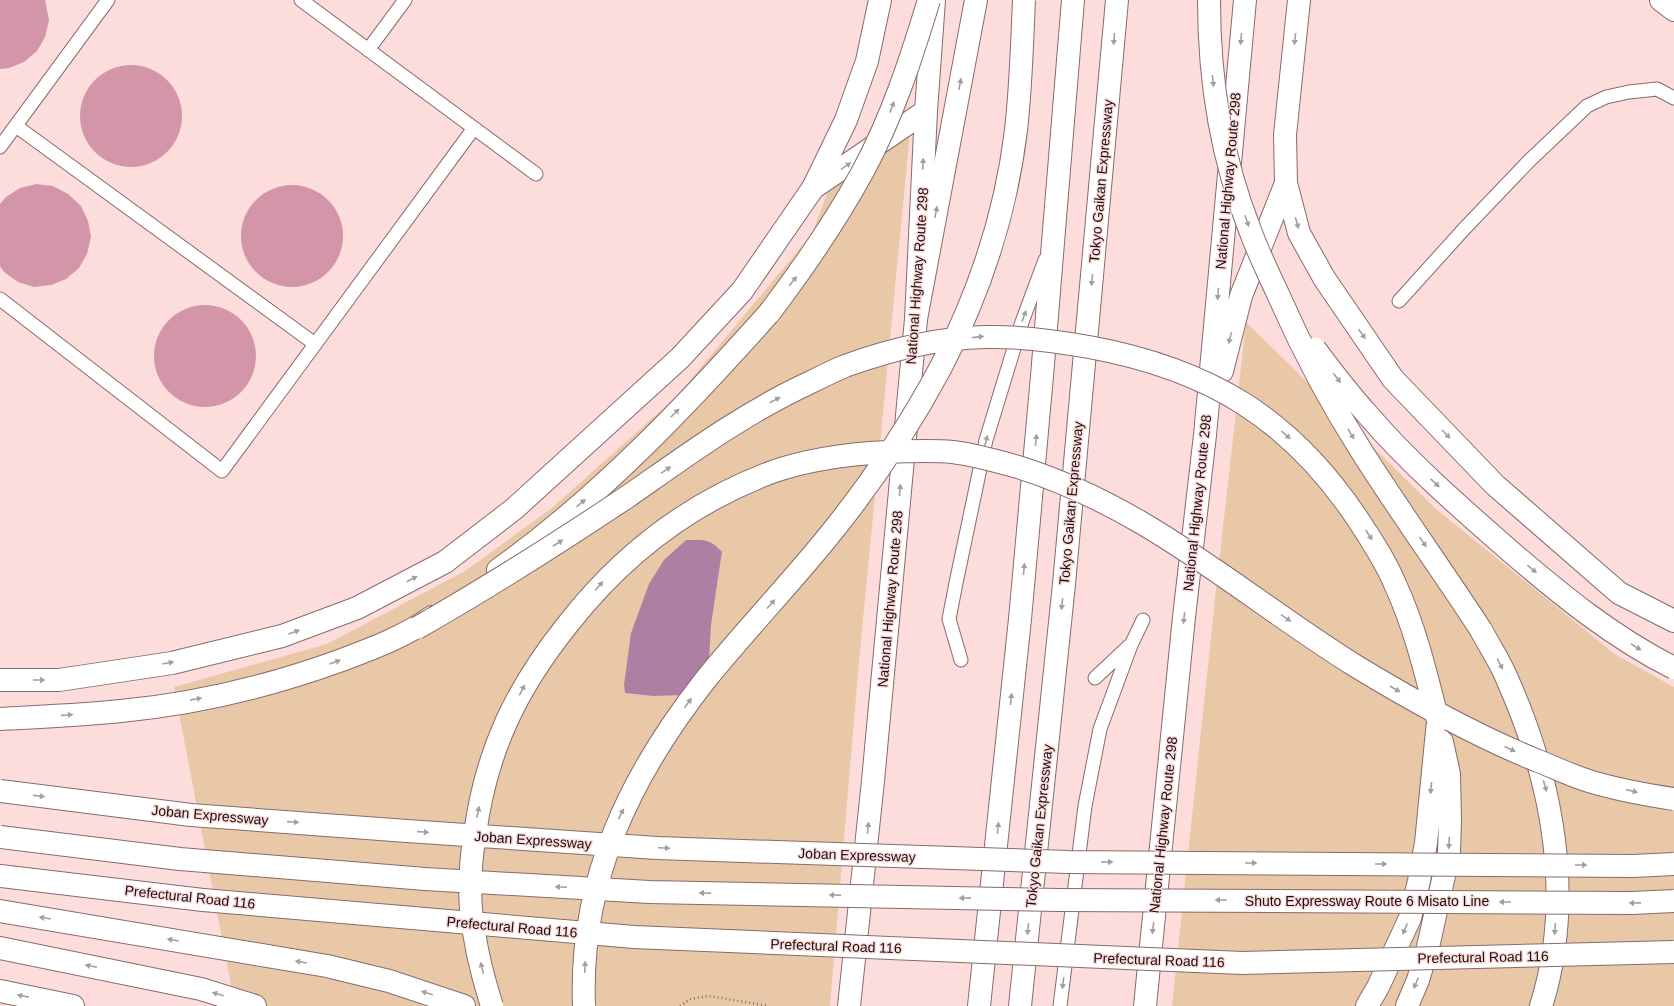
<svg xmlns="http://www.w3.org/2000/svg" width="1674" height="1006" font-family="Arial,sans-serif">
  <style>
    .green { fill: #e8c8a6; fill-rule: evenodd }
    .water { fill: #ae7fa3 }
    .building { fill: #d396a9 }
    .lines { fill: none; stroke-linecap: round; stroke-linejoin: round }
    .service-casing { stroke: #876b6a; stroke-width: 15 }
    .minor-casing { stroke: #876b6a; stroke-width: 24 }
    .tertiary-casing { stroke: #876b6a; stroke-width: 24 }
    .secondary-casing { stroke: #876b6a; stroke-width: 24 }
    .trunk-casing { stroke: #876b6a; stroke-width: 24 }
    .motorway-casing { stroke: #876b6a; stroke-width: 24 }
    .path { stroke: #836f6e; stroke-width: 2.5; stroke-dasharray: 1 3; stroke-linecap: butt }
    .service { stroke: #fff; stroke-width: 13 }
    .minor { stroke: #fff; stroke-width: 22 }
    .tertiary { stroke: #fff; stroke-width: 22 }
    .secondary { stroke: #fff; stroke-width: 22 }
    .trunk { stroke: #fff; stroke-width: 22 }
    .motorway { stroke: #fff; stroke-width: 22 }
    .secondary-bridge-casing { stroke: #876b6a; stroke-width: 24; stroke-linecap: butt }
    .motorway-bridge-casing { stroke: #876b6a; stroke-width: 24; stroke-linecap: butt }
    .secondary-bridge { stroke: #fff; stroke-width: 22 }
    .motorway-bridge { stroke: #fff; stroke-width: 22 }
    .oneway { fill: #a39f9f }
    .labels { text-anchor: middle; stroke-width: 3; stroke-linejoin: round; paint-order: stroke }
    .street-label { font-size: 14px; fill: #190f0e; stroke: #fcdddb }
  </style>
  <rect width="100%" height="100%" fill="#fcdddb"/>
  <path class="green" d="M911,122L859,661L830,1006H235L174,687L327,644L465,571L552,508L676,397L812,234L834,175ZM722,552L711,625L709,661L687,695L653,696L625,693L624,685Z
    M1246,322L1436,509L1616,655L1674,687V1006H1172L1216,590Z"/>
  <path class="water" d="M686,540C703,540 710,538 722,552L711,625L709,661L687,695L653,696L625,693L624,685L631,633L649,584L664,560Z"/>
  <path class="building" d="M0,0H45L49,20L45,37L37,51L24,62L9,68L0,69Z
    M80 116a51 51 0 1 1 102 0a51 51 0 1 1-102 0Z
    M36,184L53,186L68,194L81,206L88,221L91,237L87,254L79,268L66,279L51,285L34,287L18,282L4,272L0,266V204L6,197L20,188Z
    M241 236a51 51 0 1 1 102 0a51 51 0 1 1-102 0Z
    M154 356a51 51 0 1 1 102 0a51 51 0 1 1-102 0Z"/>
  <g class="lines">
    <defs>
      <path id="service" d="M301,0L536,174
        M368,50L405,0
        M16,126L315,344
        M0,147L108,0
        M0,299L222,471L474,128
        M1399,301L1464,229L1530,160L1587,106L1606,97L1629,92L1657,89L1674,98
        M961,660L949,619L956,583L986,440L1022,322L1045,260
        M1095,678L1129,646
        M1060,1006L1085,806L1100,729L1131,645L1143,620"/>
      <path id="minor" d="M1299,0L1285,135L1286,183L1299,233L1324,278L1393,379L1495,485L1619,593L1674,621
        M0,680H59L172,663L282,636L357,608L445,562L514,509L680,358L742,291L813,188L846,120L867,61L880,0"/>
      <path id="tertiary" d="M1661,0L1674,10"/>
      <path id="secondary" d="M0,876L203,900"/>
      <path id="trunk" d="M813,188L926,111
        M1222,371L1241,296L1286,183
        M849,1006L873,781L916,319L926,111L934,0
        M1145,1006L1184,617L1205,435L1245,0"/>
      <path id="motorway" d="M916,319L976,0
        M498,570C599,498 687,405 770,312
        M1481,630C1490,647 1501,663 1508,681C1553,782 1575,899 1541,1006
        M0,719C40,717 81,715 121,711C195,704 270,686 339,661C371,649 404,637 432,617
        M0,911L327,966L389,981L464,1006
        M0,948L201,989L255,1006
        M0,991L73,1006
        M979,1006L1020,619L1042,376L1073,0
        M1020,1006L1064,584L1117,0
        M1367,1006L1378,987L1410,918L1419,881L1426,843L1438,721
        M1407,1006L1418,980L1428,947L1449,853L1450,819L1449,774L1442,742"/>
    </defs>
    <use href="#service" class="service-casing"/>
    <use href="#minor" class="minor-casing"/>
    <use href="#tertiary" class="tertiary-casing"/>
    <use href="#secondary" class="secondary-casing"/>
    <use href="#trunk" class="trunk-casing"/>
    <use href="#motorway" class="motorway-casing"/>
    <path class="path" d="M680,1006L691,999L709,996L769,1006"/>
    <use href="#service" class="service"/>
    <use href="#minor" class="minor"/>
    <use href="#tertiary" class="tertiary"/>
    <use href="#secondary" class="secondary"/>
    <use href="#trunk" class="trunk"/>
    <use href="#motorway" class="motorway"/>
    <defs>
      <path id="secondary-bridge" d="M203,900L634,937L1242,963L1674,952"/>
      <path id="motorway-bridge" d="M1209,0C1209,78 1221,157 1250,230C1258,252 1268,273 1278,294C1302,349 1330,402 1362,452C1400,512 1442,570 1481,630
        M770,312C804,267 835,222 862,173C892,118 911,59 929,0
        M1315,349C1332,372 1349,394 1368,415C1410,464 1462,509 1510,551C1561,595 1614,638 1674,668
        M417,628C489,587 558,543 627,497C686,456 744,413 809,383C821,377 833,371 845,366C889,350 937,338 985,337C1019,336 1055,341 1089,347C1209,369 1291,418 1359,521C1372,541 1386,562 1395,584C1415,627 1426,674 1438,721
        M0,791L191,815L407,831L657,848L1068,862L1633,866L1674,864
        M0,837L180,859L425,879L649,892L1060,900L1633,903L1674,901
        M492,1006C482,975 474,941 471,909C469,884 471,858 475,834C486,751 516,689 568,624C622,555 689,503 772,472C809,459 847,454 887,452C909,451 931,450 953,452C975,455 997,461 1018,467C1147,507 1242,595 1354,665C1413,701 1474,735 1538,761C1556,768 1574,777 1592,782C1619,790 1647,795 1674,799
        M584,1006C579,880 630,776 706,679C748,627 794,580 835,528C875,478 911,423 941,367C979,294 1006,213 1016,130C1021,87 1022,43 1024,0"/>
    </defs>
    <use href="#secondary-bridge" class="secondary-bridge-casing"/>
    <use href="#motorway-bridge" class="motorway-bridge-casing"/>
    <use href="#secondary-bridge" class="secondary-bridge"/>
    <use href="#motorway-bridge" class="motorway-bridge"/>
  </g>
  <defs><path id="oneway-solid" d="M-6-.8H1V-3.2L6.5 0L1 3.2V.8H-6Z"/></defs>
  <g class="oneway">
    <use href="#oneway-solid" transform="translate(1114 39) rotate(95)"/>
    <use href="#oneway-solid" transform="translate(1241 39) rotate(95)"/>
    <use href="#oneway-solid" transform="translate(1295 39) rotate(96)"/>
    <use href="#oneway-solid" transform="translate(1213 81) rotate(84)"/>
    <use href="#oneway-solid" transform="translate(960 84) rotate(-79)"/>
    <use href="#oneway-solid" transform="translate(892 107) rotate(-69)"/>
    <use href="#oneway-solid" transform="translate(923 164) rotate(-87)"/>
    <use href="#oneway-solid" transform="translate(846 166) rotate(-34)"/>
    <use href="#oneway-solid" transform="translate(936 212) rotate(-79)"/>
    <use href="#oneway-solid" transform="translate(1247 221) rotate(71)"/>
    <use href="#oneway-solid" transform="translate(1297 223) rotate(74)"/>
    <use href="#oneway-solid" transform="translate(1092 280) rotate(95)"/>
    <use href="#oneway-solid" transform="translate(793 281) rotate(-52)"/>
    <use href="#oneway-solid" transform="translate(1218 294) rotate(95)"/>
    <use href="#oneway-solid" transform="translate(1024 316) rotate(-70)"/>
    <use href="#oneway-solid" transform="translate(1362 334) rotate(55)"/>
    <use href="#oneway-solid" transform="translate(978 337) rotate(-6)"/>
    <use href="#oneway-solid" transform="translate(1230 338) rotate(104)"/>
    <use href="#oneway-solid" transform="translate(1337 378) rotate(53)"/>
    <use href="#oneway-solid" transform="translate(775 400) rotate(-28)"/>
    <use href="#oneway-solid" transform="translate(675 413) rotate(-45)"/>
    <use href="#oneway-solid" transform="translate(1351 434) rotate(59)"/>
    <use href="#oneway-solid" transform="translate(1446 434) rotate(46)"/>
    <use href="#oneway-solid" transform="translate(1286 435) rotate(41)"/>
    <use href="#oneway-solid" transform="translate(1036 440) rotate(-85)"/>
    <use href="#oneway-solid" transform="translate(986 441) rotate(-76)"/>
    <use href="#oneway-solid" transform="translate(666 470) rotate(-34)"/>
    <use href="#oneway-solid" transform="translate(1435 483) rotate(43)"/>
    <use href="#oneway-solid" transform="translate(900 490) rotate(-85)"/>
    <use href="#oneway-solid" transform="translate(581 503) rotate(-41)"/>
    <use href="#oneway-solid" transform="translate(1369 535) rotate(57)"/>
    <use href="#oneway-solid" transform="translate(1423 542) rotate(56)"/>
    <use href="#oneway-solid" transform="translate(558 543) rotate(-33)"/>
    <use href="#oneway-solid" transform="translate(1024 569) rotate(-85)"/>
    <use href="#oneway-solid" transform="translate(1532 569) rotate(40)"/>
    <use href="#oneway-solid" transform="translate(412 579) rotate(-28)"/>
    <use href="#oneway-solid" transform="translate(599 586) rotate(-49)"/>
    <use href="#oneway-solid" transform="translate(771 604) rotate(-49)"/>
    <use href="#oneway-solid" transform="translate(1062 604) rotate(96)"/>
    <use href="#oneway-solid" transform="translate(1184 618) rotate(96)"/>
    <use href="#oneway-solid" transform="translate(1286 618) rotate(34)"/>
    <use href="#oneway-solid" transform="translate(294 632) rotate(-20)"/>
    <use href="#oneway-solid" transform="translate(1636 647) rotate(32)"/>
    <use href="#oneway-solid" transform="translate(335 662) rotate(-20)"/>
    <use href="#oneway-solid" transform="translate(168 663) rotate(-10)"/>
    <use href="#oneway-solid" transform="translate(1500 664) rotate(62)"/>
    <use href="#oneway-solid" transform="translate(39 680)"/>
    <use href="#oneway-solid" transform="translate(1395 689) rotate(30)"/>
    <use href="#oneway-solid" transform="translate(522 690) rotate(-63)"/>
    <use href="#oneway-solid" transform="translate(196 699) rotate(-11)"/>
    <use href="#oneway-solid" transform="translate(1011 699) rotate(-84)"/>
    <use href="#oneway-solid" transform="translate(688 703) rotate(-53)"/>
    <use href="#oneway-solid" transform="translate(67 715) rotate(-4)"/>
    <use href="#oneway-solid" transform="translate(1510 749) rotate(24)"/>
    <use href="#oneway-solid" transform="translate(1545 786) rotate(74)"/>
    <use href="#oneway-solid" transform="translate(1431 788) rotate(96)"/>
    <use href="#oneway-solid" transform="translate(1632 791) rotate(13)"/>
    <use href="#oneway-solid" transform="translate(39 796) rotate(7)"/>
    <use href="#oneway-solid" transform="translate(478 812) rotate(-79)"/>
    <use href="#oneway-solid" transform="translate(621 814) rotate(-64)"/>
    <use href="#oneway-solid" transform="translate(293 822) rotate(4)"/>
    <use href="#oneway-solid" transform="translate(868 828) rotate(-84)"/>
    <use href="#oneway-solid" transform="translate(998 828) rotate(-84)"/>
    <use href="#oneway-solid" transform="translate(423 832) rotate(4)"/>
    <use href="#oneway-solid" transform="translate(1449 843) rotate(93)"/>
    <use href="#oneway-solid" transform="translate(664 848) rotate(2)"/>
    <use href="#oneway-solid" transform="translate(1107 862)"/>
    <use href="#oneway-solid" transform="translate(1251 863)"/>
    <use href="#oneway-solid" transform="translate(1381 864)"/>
    <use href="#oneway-solid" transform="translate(1581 865)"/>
    <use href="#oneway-solid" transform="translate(561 887) rotate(-177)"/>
    <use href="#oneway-solid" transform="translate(705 893) rotate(-179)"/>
    <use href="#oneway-solid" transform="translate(835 895) rotate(-179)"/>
    <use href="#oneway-solid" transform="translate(965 898) rotate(-179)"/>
    <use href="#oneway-solid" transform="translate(1221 900) rotate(-180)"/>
    <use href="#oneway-solid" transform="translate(1505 902) rotate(-180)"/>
    <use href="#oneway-solid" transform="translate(1635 903) rotate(179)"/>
    <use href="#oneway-solid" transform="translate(45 918) rotate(-170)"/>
    <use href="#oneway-solid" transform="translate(1153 928) rotate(96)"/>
    <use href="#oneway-solid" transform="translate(1028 929) rotate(96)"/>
    <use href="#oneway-solid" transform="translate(1405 929) rotate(113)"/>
    <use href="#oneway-solid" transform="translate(1555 929) rotate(94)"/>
    <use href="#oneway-solid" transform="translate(173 940) rotate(-170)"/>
    <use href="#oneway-solid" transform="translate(301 962) rotate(-170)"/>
    <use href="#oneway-solid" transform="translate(91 966) rotate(-168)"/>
    <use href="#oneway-solid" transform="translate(585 967) rotate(-88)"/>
    <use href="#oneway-solid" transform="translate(482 968) rotate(-104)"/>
    <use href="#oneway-solid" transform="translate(1063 983) rotate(97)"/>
    <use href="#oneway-solid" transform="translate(1416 983) rotate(112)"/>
    <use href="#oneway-solid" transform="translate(427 993) rotate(-163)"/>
    <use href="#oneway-solid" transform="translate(218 994) rotate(-164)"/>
    <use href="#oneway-solid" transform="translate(23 996) rotate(-169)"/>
  </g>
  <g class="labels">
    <g class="street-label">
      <text transform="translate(1101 181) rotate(-85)" y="5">Tokyo Gaikan Expressway</text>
      <text transform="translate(1228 181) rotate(-85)" y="5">National Highway Route 298</text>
      <text transform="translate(917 276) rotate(-86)" y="5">National Highway Route 298</text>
      <text transform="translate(1071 503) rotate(-85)" y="5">Tokyo Gaikan Expressway</text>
      <text transform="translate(1197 503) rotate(-84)" y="5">National Highway Route 298</text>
      <text transform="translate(890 599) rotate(-85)" y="5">National Highway Route 298</text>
      <text transform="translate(210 815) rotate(5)" y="5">Joban Expressway</text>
      <text transform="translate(1163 825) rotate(-84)" y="5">National Highway Route 298</text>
      <text transform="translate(1039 826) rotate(-84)" y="5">Tokyo Gaikan Expressway</text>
      <text transform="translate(533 840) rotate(4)" y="5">Joban Expressway</text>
      <text transform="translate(857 855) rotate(2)" y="5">Joban Expressway</text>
      <text transform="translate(190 897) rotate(6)" y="5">Prefectural Road 116</text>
      <text x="1367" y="906">Shuto Expressway Route 6 Misato Line</text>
      <text transform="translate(512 927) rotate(5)" y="5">Prefectural Road 116</text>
      <text transform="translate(836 946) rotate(2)" y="5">Prefectural Road 116</text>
      <text transform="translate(1483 957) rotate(-1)" y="5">Prefectural Road 116</text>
      <text transform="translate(1159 960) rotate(2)" y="5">Prefectural Road 116</text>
    </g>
  </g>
</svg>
